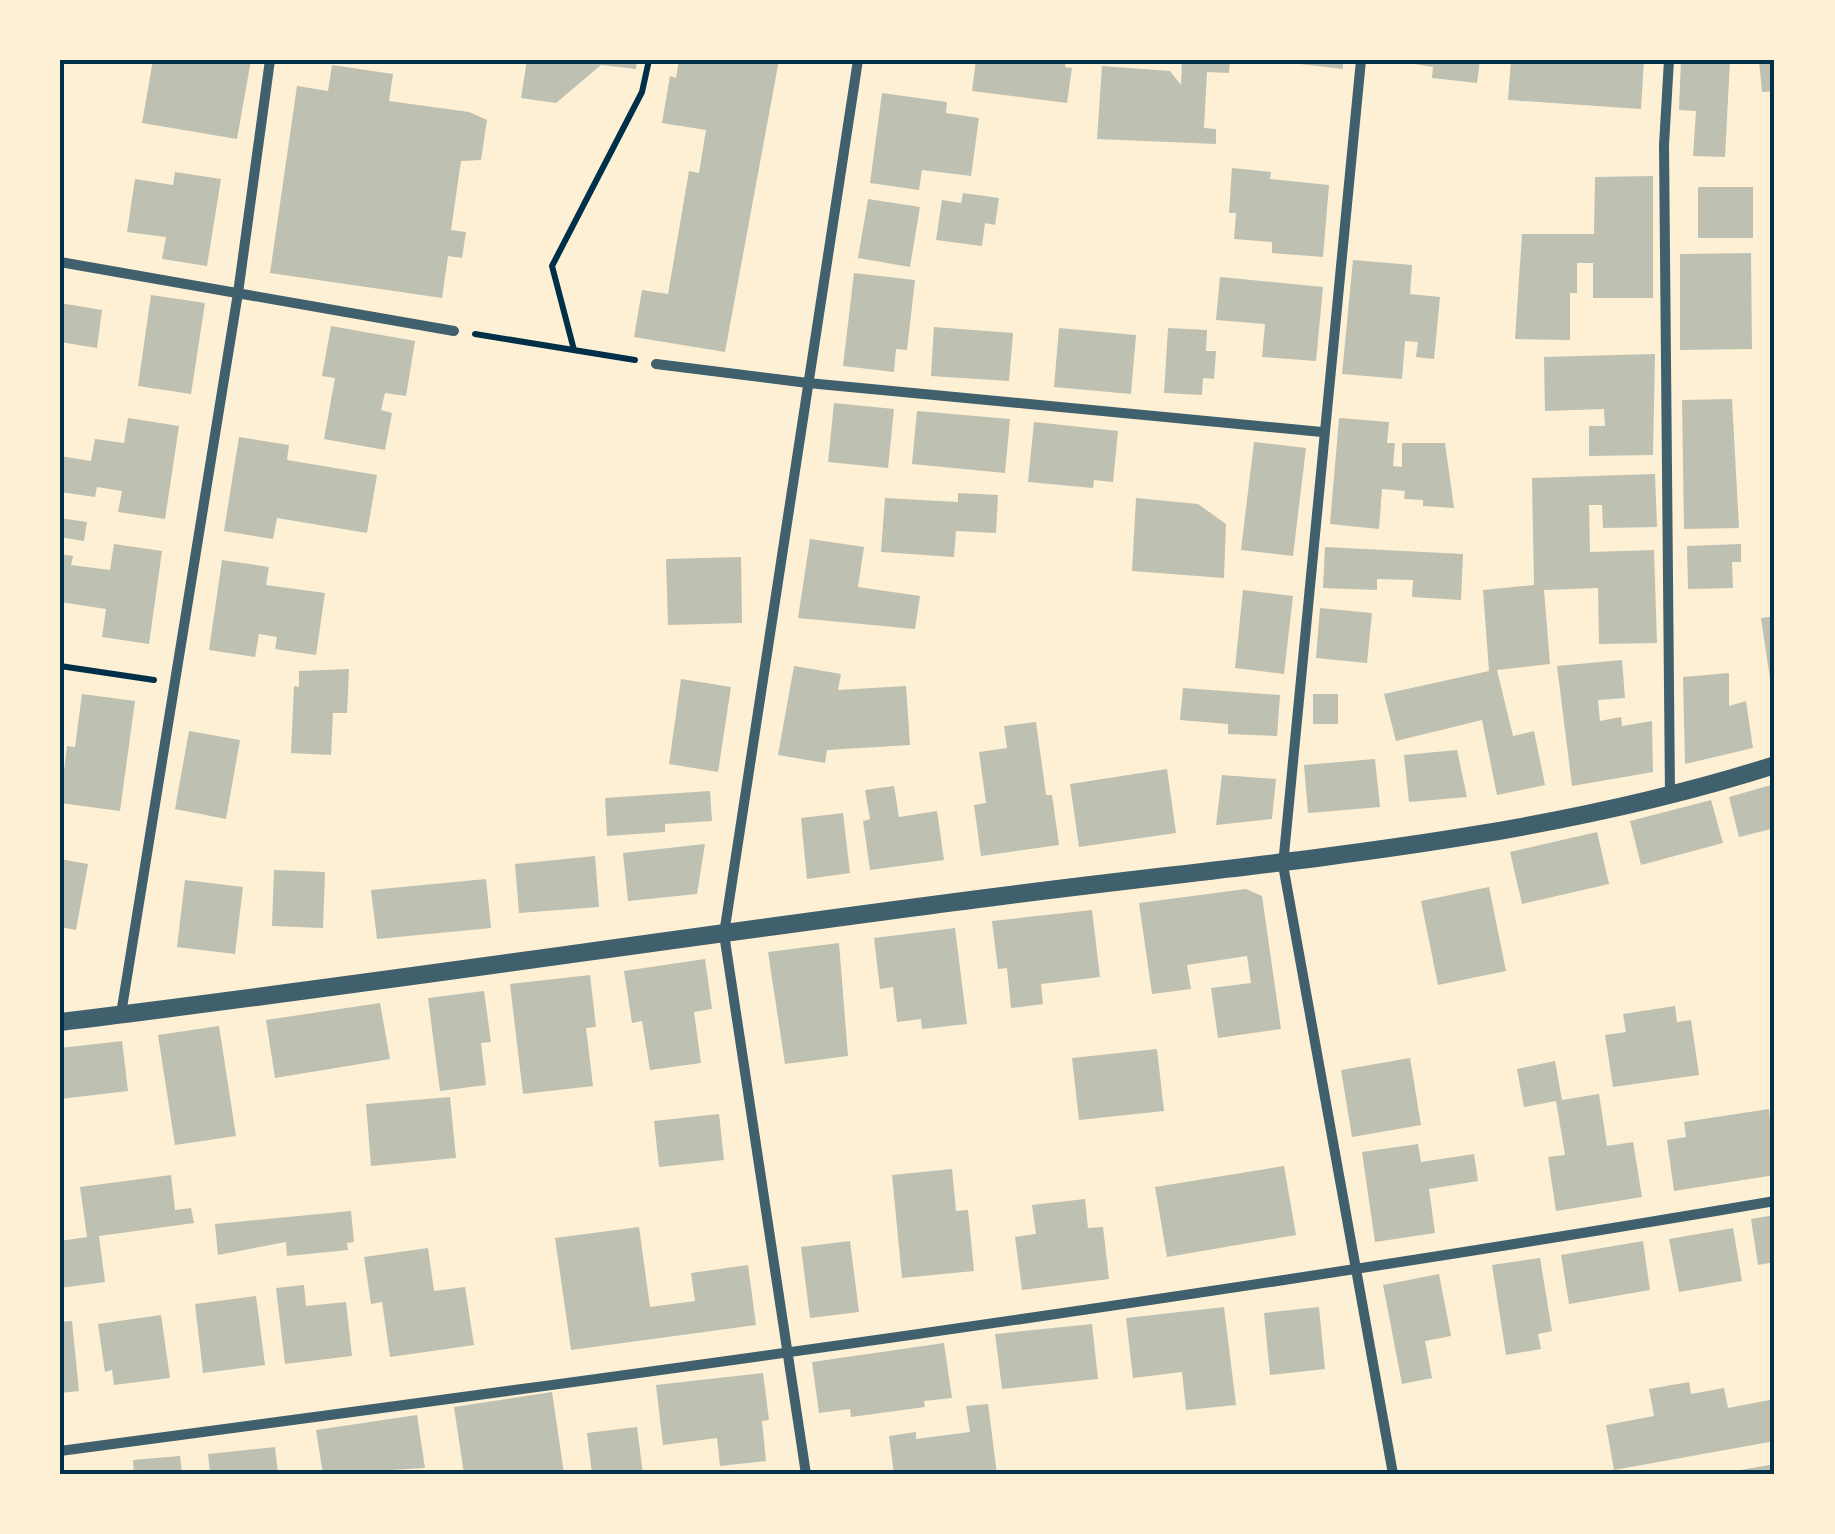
<svg xmlns="http://www.w3.org/2000/svg" width="1835" height="1534" font-family="Roboto,sans-serif">
  <style>
    .building { fill: #bec0b2 }
    .lines { fill: none; stroke-linecap: round; stroke-linejoin: round }
    .path { stroke: #003049; stroke-width: 6 }
    .minor { stroke: #3f606c; stroke-width: 10 }
    .tertiary { stroke: #3f606c; stroke-width: 18 }
    .neatline { fill: none; stroke: #003049; stroke-width: 4 }
  </style>
  <rect width="100%" height="100%" fill="#fdf0d5"/>
  <path class="building" d="M153,60H251L237,139L142,123Z
    M527,60H637L636,69L601,65L556,103L521,98Z
    M679,60H779L725,352L634,337L642,290L668,294L689,171L699,173L706,130L662,123L670,76L676,78Z
    M976,60H1066L1065,67L1072,68L1067,103L972,91Z
    M1182,60H1230L1229,73L1207,72L1204,128L1216,129V144L1097,139L1102,66L1170,71L1181,85Z
    M1265,60H1343V69Z
    M1390,60H1480L1477,83L1432,78L1433,67Z
    M1511,60H1644L1641,109L1508,100Z
    M1681,60H1730L1725,157L1693,156L1696,111L1679,110Z
    M1759,60H1775V91L1762,92Z
    M332,65L393,74L389,101L469,112L487,120L481,160L461,161L451,230L466,232L462,258L448,256L442,298L270,273L297,86L328,91Z
    M882,93L947,102L946,113L979,118L971,176L922,170L919,190L870,183Z
    M1232,168L1271,172L1270,179L1329,185L1323,257L1272,253V242L1234,239L1236,213H1229Z
    M175,172L221,179L207,266L162,259L166,237L127,232L135,179L173,185Z
    M1653,176V298H1593V263H1577V293H1570V340L1515,339L1522,234H1594L1595,177Z
    M1698,187H1753V238H1698Z
    M963,193L999,198L995,225L985,223L982,246L936,240L942,200L961,203Z
    M868,199L920,207L910,267L858,258Z
    M1751,253L1752,349L1680,350V254Z
    M1353,260L1412,265L1410,294L1440,297L1434,359L1416,357L1418,342L1405,341L1402,379L1342,374Z
    M854,273L915,280L907,350L896,349L894,372L843,366Z
    M1220,277L1323,287L1316,361L1262,357L1265,324L1216,320Z
    M151,295L205,303L191,394L138,386Z
    M60,303L102,310L97,348L60,342Z
    M331,326L415,341L406,396L385,393L381,410L392,413L385,450L324,439L335,378L322,376Z
    M934,327L1013,333L1009,381L931,376Z
    M1059,328L1136,335L1131,394L1054,387Z
    M1168,328L1207,330L1206,351H1216L1214,379L1203,378L1202,395L1164,393Z
    M1655,354L1653,455L1589,456V426H1605L1604,409L1545,411L1544,357Z
    M1732,399L1739,528L1684,529L1682,400Z
    M834,403L894,409L888,468L828,462Z
    M917,411L1010,419L1005,473L912,464Z
    M128,418L179,426L165,519L118,512L122,491L97,487L95,497L60,492V456L91,461L95,439L124,443Z
    M1339,418L1389,422L1387,443H1395L1393,466L1402,467V443H1445L1454,508L1423,506V500L1404,499L1405,491L1382,489L1379,529L1330,524Z
    M1034,422L1118,431L1113,482L1094,480L1093,488L1028,482Z
    M239,437L289,445L287,460L377,475L367,533L277,518L273,539L224,531Z
    M1254,442L1306,448L1293,556L1241,550Z
    M1655,474L1657,527L1603,528L1602,505H1589L1590,552L1654,550L1657,643L1599,644L1598,588L1544,590L1550,664L1497,670L1513,736L1534,731L1545,785L1497,795L1482,720L1396,741L1384,694L1489,671L1483,590L1534,585L1532,478Z
    M958,493L998,495L996,533L956,531L954,557L881,552L885,498L958,502Z
    M1136,498L1198,504L1226,524L1224,578L1132,571Z
    M60,518L87,522L84,541L60,537Z
    M810,539L864,547L858,587L920,596L915,629L798,618Z
    M114,544L162,551L149,644L102,637L106,609L60,602V554L73,556L71,565L110,570Z
    M1741,544V562H1732L1733,588L1688,589L1687,546Z
    M1325,547L1463,554L1461,600L1412,597L1413,580L1377,579V590L1323,588Z
    M741,557L742,623L668,625L666,559Z
    M222,560L269,567L266,585L325,593L316,655L275,649L277,637L259,634L255,657L209,650Z
    M1243,590L1293,596L1284,674L1235,668Z
    M1320,608L1372,613L1367,663L1316,658Z
    M1775,616V699H1773L1761,618Z
    M1622,660L1625,698L1598,700L1600,721L1621,717L1622,726L1652,721L1653,772L1572,786L1557,666Z
    M794,666L841,674L838,690L906,686L910,745L827,750L825,763L778,755Z
    M349,669L347,713H333L331,755L291,753L294,686L299,687V671Z
    M1729,673V706L1746,701L1753,748L1685,764L1683,677Z
    M681,679L731,687L718,772L669,764Z
    M1183,688L1280,695L1277,736L1228,734V724L1180,720Z
    M82,694L135,701L120,811L60,803L67,746L75,747Z
    M1313,694H1338V724H1313Z
    M1036,722L1046,795H1052L1059,845L981,856L974,805L986,803L979,752L1007,748L1004,726Z
    M189,731L240,740L226,819L175,809Z
    M1457,750L1467,797L1409,802L1404,755Z
    M1375,759L1380,807L1308,813L1304,765Z
    M1167,769L1176,833L1079,847L1070,784Z
    M1222,775L1276,779L1272,819L1216,825Z
    M1771,785L1775,828L1739,837L1729,797Z
    M894,786L899,817L937,811L944,860L870,870L863,821L870,819L865,790Z
    M710,791L712,821L665,824V832L607,836L605,798Z
    M1711,800L1723,843L1641,865L1630,821Z
    M843,813L850,873L807,879L801,818Z
    M1597,832L1609,884L1522,904L1510,852Z
    M705,844L697,894L628,901L623,853Z
    M595,856L599,907L519,913L515,864Z
    M60,859L88,864L76,930L60,927Z
    M274,870L325,872L323,928L272,926Z
    M486,879L491,928L377,939L371,890Z
    M185,880L243,887L235,954L177,947Z
    M1489,887L1506,971L1438,985L1421,901Z
    M1246,889L1262,896L1281,1029L1218,1038L1211,988L1251,983L1247,956L1187,965L1191,989L1152,994L1139,903Z
    M1092,910L1100,977L1041,984L1043,1004L1011,1008L1007,968L998,969L992,921Z
    M955,928L967,1024L922,1029L921,1019L897,1022L893,987L880,989L874,938Z
    M839,943L848,1056L785,1064L768,952Z
    M705,959L712,1009L694,1012L701,1063L650,1070L642,1021L632,1023L624,971Z
    M590,975L596,1027L586,1028L593,1086L523,1094L510,984Z
    M484,991L491,1042L481,1043L486,1085L440,1091L428,998Z
    M380,1003L390,1059L275,1078L266,1020Z
    M1675,1006L1677,1022L1691,1020L1699,1075L1613,1087L1605,1035L1626,1032L1623,1014Z
    M219,1026L236,1136L175,1145L158,1035Z
    M122,1041L128,1091L60,1099V1048Z
    M1157,1049L1164,1111L1079,1120L1072,1058Z
    M1410,1058L1421,1125L1352,1137L1341,1070Z
    M1555,1061L1562,1100L1599,1094L1607,1146L1633,1142L1642,1197L1556,1211L1548,1157L1565,1155L1556,1101L1524,1107L1517,1069Z
    M450,1097L456,1158L371,1166L366,1104Z
    M1769,1109L1775,1175L1674,1191L1667,1140L1686,1137L1684,1122Z
    M719,1114L724,1160L659,1167L654,1121Z
    M1418,1144L1421,1162L1474,1154L1478,1181L1429,1189L1435,1233L1375,1242L1362,1152Z
    M1284,1166L1296,1235L1167,1257L1155,1187Z
    M952,1169L956,1211L968,1210L974,1271L902,1278L892,1175Z
    M171,1175L175,1210L191,1208L194,1223L99,1236L105,1282L60,1288V1241L87,1237L80,1187Z
    M1085,1199L1088,1228L1103,1227L1109,1279L1022,1290L1015,1237L1036,1234L1032,1205Z
    M351,1211L354,1242L347,1243L348,1250L287,1256L286,1242L218,1255L215,1224Z
    M1775,1215V1262L1758,1265L1751,1219Z
    M639,1227L650,1307L695,1301L691,1273L748,1265L756,1325L571,1350L555,1238Z
    M1733,1228L1742,1281L1679,1292L1669,1239Z
    M850,1241L859,1312L810,1318L801,1247Z
    M1643,1241L1650,1290L1569,1304L1561,1255Z
    M428,1248L434,1291L465,1287L474,1345L390,1357L382,1302L371,1304L364,1257Z
    M1540,1258L1552,1331L1538,1334L1541,1349L1506,1355L1492,1265Z
    M1439,1274L1451,1336L1425,1341L1432,1378L1402,1384L1383,1285Z
    M304,1285L306,1306L346,1302L352,1356L285,1364L276,1288Z
    M256,1296L265,1365L203,1373L195,1304Z
    M1224,1307L1236,1405L1186,1410L1182,1372L1133,1378L1126,1318Z
    M1319,1307L1325,1369L1270,1375L1264,1313Z
    M161,1315L170,1378L114,1385L112,1370L105,1372L98,1324Z
    M72,1321L79,1391L60,1393V1322Z
    M1092,1324L1098,1379L1002,1389L995,1334Z
    M944,1343L952,1398L924,1401L925,1407L851,1417L850,1409L819,1413L812,1362Z
    M763,1373L769,1420L762,1421L766,1461L720,1466L717,1438L663,1445L656,1385Z
    M1689,1382L1691,1394L1724,1388L1728,1408L1775,1399V1441L1614,1470L1606,1425L1654,1416L1649,1389Z
    M552,1392L564,1474H464L454,1407Z
    M988,1404L997,1474H894L889,1436L916,1432V1439L970,1432L966,1406Z
    M417,1415L425,1468L323,1474L316,1430Z
    M637,1427L643,1474H592L587,1433Z
    M275,1447L278,1474H210L208,1454Z
    M180,1456L182,1474H134L133,1460Z
    M1775,1464V1474H1730L1729,1472Z"/>
  <g class="lines">
    <path class="path" d="M475,334L635,360
      M574,350L552,266L642,92L649,60
      M60,666L154,680"/>
    <path class="minor" d="M1361,60L1283,865L1393,1474
      M1669,60L1664,145L1670,795
      M60,262L454,331
      M656,364L808,383L1322,432
      M121,1014L238,293L270,60
      M60,1451C633,1375 1205,1298 1775,1201
      M806,1474L724,934L858,60"/>
    <path class="tertiary" d="M60,1022C375,984 688,936 1002,896C1261,862 1525,845 1775,765"/>
  </g>
  <rect width="1835" height="1534" fill="none" stroke="#fdf0d5" stroke-width="125"/>
  <rect x="62" y="62" width="1710" height="1410" class="neatline"/>
</svg>
